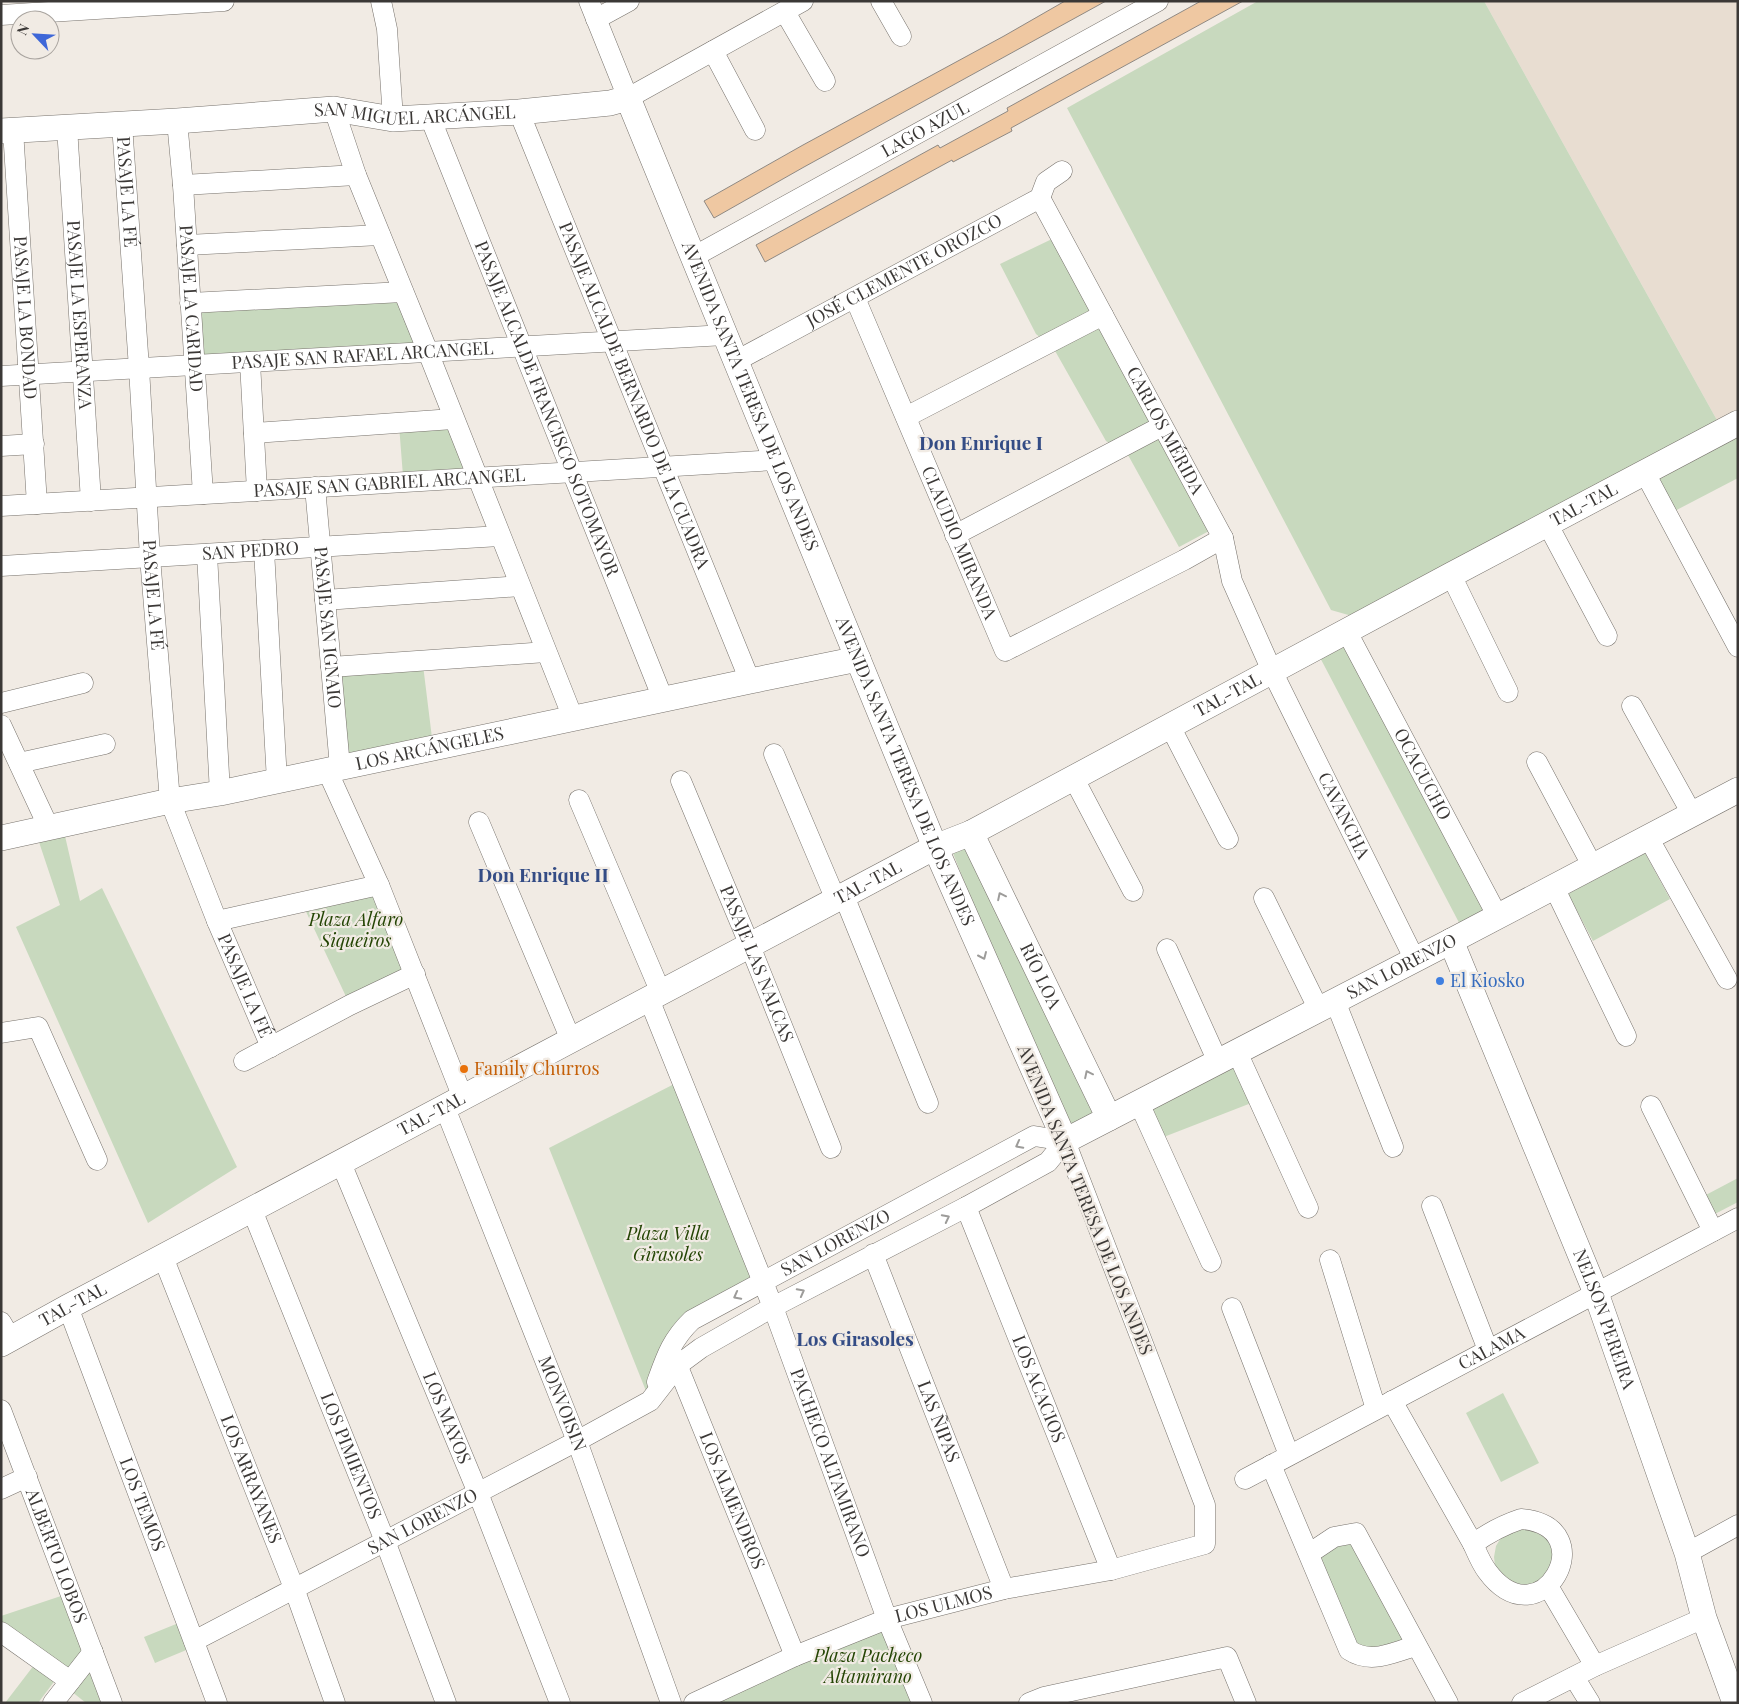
<svg xmlns="http://www.w3.org/2000/svg" width="1739" height="1704" font-family="'Playfair Display',serif">
  <style>
    .built { fill: #e8ddd1 }
    .green { fill: #c8d9be }
    .building { fill: #efc8a2; stroke: #8f8983 }
    .lines { fill: none; stroke-linecap: round; stroke-linejoin: round }
    .minor-casing { stroke: #77726c; stroke-width: 21 }
    .tertiary-casing { stroke: #77726c; stroke-width: 26 }
    .minor { stroke: #fff; stroke-width: 20 }
    .tertiary { stroke: #fff; stroke-width: 25 }
    .oneway { stroke: #9d9c9a }
    .shop-dot { fill: #3f7fe0; stroke: #f1ebe4; stroke-width: 2 }
    .food-dot { fill: #e8710a; stroke: #f1ebe4; stroke-width: 2 }
    .labels { text-anchor: middle; stroke-width: 4.5; stroke-linejoin: round; paint-order: stroke }
    .street-label { font-size: 18px; fill: #3b3836; stroke: #f1ebe4 }
    .park-label { font-size: 18px; font-style: italic; fill: #244504; stroke: #f1ebe4 }
    .shop-label { font-size: 18px; fill: #366cbe; stroke: #f1ebe4; text-anchor: start }
    .food-label { font-size: 18px; fill: #c56008; stroke: #f1ebe4; text-anchor: start }
    .neighbourhood-label { font-size: 19px; font-weight: bold; fill: #344c85; stroke: #f1ebe4 }
  </style>
  <rect width="100%" height="100%" fill="#f1ebe4"/>
  <path class="built" d="M1484,1H1738V411L1718,422Z"/>
  <path class="green" d="M1258,1H1484L1718,422L1352,616L1331,610L1067,108Z
    M1052,239L1209,531L1179,547L1128,455L1106,441L1054,349L1036,334L1000,264Z
    M403,292L428,352L194,365L190,303Z
    M448,423L469,472L403,476L399,425Z
    M1738,423V478L1667,515L1645,473Z
    M1347,632L1498,917L1465,934L1315,648Z
    M423,665L432,738L345,755L336,672Z
    M65,836L80,901L102,888L237,1167L148,1223L16,927L60,905L39,842Z
    M970,845L1109,1118L1065,1141L953,853Z
    M1645,853L1670,899L1593,941L1568,894Z
    M379,885L415,974L350,1005L301,901Z
    M1237,1052L1259,1100L1156,1140L1139,1103Z
    M682,1080L763,1282L692,1320L650,1401L549,1148Z
    M1738,1178V1202L1711,1216L1702,1197Z
    M1503,1393L1539,1463L1501,1482L1466,1413Z
    M1522,1526L1551,1540L1556,1562L1537,1585H1512L1495,1566L1494,1557L1496,1546L1502,1536Z
    M1334,1537L1353,1539L1404,1635L1402,1643L1349,1650L1319,1556Z
    M64,1595L105,1703H86L56,1679L38,1703H5L41,1656L1,1624V1616Z
    M887,1619L922,1703H695Z
    M186,1620L196,1646L155,1663L144,1637Z"/>
  <path class="building" d="M1065,1H1106L804,167L714,218L704,201L803,145L1004,36Z
    M1201,1H1243L1011,128L1012,131L953,162L952,160L765,262L756,245L938,145L940,148L1008,111L1007,108Z"/>
  <g class="lines">
    <defs>
      <g id="minor">
        <path d="M381,1L387,29L393,119"/>
        <path d="M589,1L628,98L803,1"/>
        <path d="M881,1L901,36"/>
        <path d="M785,12L825,81"/>
        <path d="M1,15L224,1"/>
        <path d="M596,19L629,1"/>
        <path d="M713,51L755,130"/>
        <path d="M334,109L356,175L428,352L573,718"/>
        <path id="s1" d="M519,112L750,681"/>
        <path id="s2" d="M430,117L663,699"/>
        <path id="s3" d="M177,121L183,185L203,494"/>
        <path id="s4" d="M122,124L139,368L150,557L170,801L217,921L271,1047"/>
        <path id="s5" d="M67,127L91,501"/>
        <path id="s6" d="M13,130L37,504"/>
        <path d="M183,185L356,175"/>
        <path id="s7" d="M1040,198L1223,538L1232,581L1272,671L1415,960"/>
        <path d="M187,245L380,235"/>
        <path id="s8" d="M693,257L1158,1"/>
        <path id="s9" d="M855,298L1005,651L1184,560L1223,538"/>
        <path d="M190,303L403,292"/>
        <path id="s10" d="M736,361L1040,198L1046,182L1062,171"/>
        <path d="M250,362L257,491"/>
        <path id="s11" d="M1,376L725,335"/>
        <path d="M906,417L1103,315"/>
        <path d="M254,433L453,419"/>
        <path d="M1,446L34,444"/>
        <path d="M1645,473L1738,647"/>
        <path id="s12" d="M315,487L340,767"/>
        <path id="s13" d="M1,506L776,460"/>
        <path d="M1548,525L1607,636"/>
        <path d="M955,535L1162,426"/>
        <path d="M264,550L277,781"/>
        <path d="M207,554L220,793"/>
        <path id="s14" d="M1,566L500,536"/>
        <path d="M1451,575L1508,692"/>
        <path d="M325,600L520,586"/>
        <path id="s15" d="M1347,632L1498,917"/>
        <path d="M331,667L546,652"/>
        <path d="M1,703L83,683"/>
        <path d="M1632,706L1692,814"/>
        <path d="M1,725L49,828"/>
        <path d="M1170,726L1228,839"/>
        <path d="M774,754L836,900"/>
        <path d="M1537,762L1593,867"/>
        <path d="M19,763L105,744"/>
        <path d="M327,770L379,885L463,1098"/>
        <path d="M1073,777L1133,891"/>
        <path id="s16" d="M681,781L750,946L831,1148"/>
        <path d="M579,800L661,993"/>
        <path d="M479,822L571,1040"/>
        <path d="M1648,837L1727,979"/>
        <path d="M1554,887L1626,1036"/>
        <path d="M844,896L928,1103"/>
        <path d="M1264,898L1319,1010"/>
        <path d="M217,921L379,885"/>
        <path d="M1167,949L1218,1062"/>
        <path id="s17" d="M649,999L773,1307L887,1619L922,1703"/>
        <path d="M1335,1001L1393,1147"/>
        <path d="M1,1033L38,1027L97,1160"/>
        <path d="M1237,1052L1308,1208"/>
        <path d="M244,1061L350,1005L415,974"/>
        <path d="M1139,1103L1211,1262"/>
        <path d="M1651,1106L1713,1231"/>
        <path id="s18" d="M445,1108L577,1441L671,1703"/>
        <path id="s19" d="M341,1163L478,1493L560,1703"/>
        <path d="M1432,1206L1488,1350"/>
        <path id="s20" d="M966,1207L1111,1570"/>
        <path id="s21" d="M252,1210L385,1541L446,1703"/>
        <path id="s22" d="M873,1254L1004,1589"/>
        <path id="s23" d="M163,1257L294,1588L335,1703"/>
        <path d="M1330,1260L1376,1409"/>
        <path id="s24" d="M68,1307L217,1703"/>
        <path d="M1232,1308L1289,1455"/>
        <path d="M1,1322L11,1339"/>
        <path id="s25" d="M674,1357L795,1656"/>
        <path id="s26" d="M657,1382C666,1357 672,1339 692,1320L1034,1136L1065,1141"/>
        <path d="M1392,1401L1473,1544"/>
        <path id="s27" d="M1,1410L112,1703"/>
        <path d="M1271,1465L1349,1650C1372,1665 1392,1652 1416,1646"/>
        <path id="s28" d="M1245,1479L1738,1218"/>
        <path d="M1,1489L27,1477"/>
        <path d="M1521,1519C1606,1526 1541,1644 1487,1571C1481,1563 1477,1553 1473,1544C1488,1533 1503,1525 1521,1519Z"/>
        <path d="M1310,1553L1334,1537L1356,1533L1448,1703"/>
        <path d="M1687,1553L1738,1525"/>
        <path d="M1548,1586L1595,1666"/>
        <path d="M1,1632L70,1681"/>
        <path id="s29" d="M194,1641L577,1441L650,1401L678,1365L701,1348L773,1307L966,1207L1048,1162L1065,1141"/>
        <path d="M1574,1677L1590,1703"/>
        <path d="M53,1703L93,1652"/>
        <path id="s30" d="M694,1703L795,1656L887,1619L1004,1589L1111,1570L1205,1544V1505L1065,1141"/>
        <path d="M1029,1703L1044,1697L1227,1657L1246,1703"/>
        <path d="M1522,1703L1595,1666L1704,1618"/>
      </g>
      <g id="tertiary">
        <path id="s31" d="M1,131L177,121L334,109L393,119L519,112L610,103L628,98L935,847L1065,1141L1451,941L1738,790"/>
        <path id="s32" d="M971,833L1109,1118"/>
        <path id="s33" d="M1,838L170,801L220,793L750,681L858,659"/>
        <path id="s34" d="M1451,941L1596,1293L1687,1553L1704,1618L1735,1703"/>
        <path id="s35" d="M1,1344L68,1307L935,847L971,833L1451,575L1738,423"/>
      </g>
    </defs>
    <use href="#minor" class="minor-casing"/>
    <use href="#tertiary" class="tertiary-casing"/>
    <use href="#minor" class="minor"/>
    <use href="#tertiary" class="tertiary"/>
  </g>
  <defs><path id="oneway-chevron" d="M-2-3.5L2.5 0L-2 3.5" fill="none" stroke-width="1.6" stroke-linecap="round" stroke-linejoin="round" transform="scale(1.25)"/></defs>
  <g class="oneway">
    <use href="#oneway-chevron" transform="translate(1001 896) rotate(-116)"/>
    <use href="#oneway-chevron" transform="translate(983 956) rotate(66)"/>
    <use href="#oneway-chevron" transform="translate(1088 1074) rotate(-116)"/>
    <use href="#oneway-chevron" transform="translate(1019 1145) rotate(152)"/>
    <use href="#oneway-chevron" transform="translate(946 1218) rotate(-27)"/>
    <use href="#oneway-chevron" transform="translate(801 1292) rotate(-28)"/>
    <use href="#oneway-chevron" transform="translate(737 1296) rotate(152)"/>
  </g>
  <circle class="shop-dot" cx="1440" cy="981" r="5"/>
  <circle class="food-dot" cx="464" cy="1069" r="5"/>
  <g class="labels">
    <g class="street-label">
      <text dy="6" stroke="none"><textPath href="#s31" startOffset="415">SAN MIGUEL ARCÁNGEL</textPath></text>
      <text dy="6" stroke="none"><textPath href="#s8" startOffset="265">LAGO AZUL</textPath></text>
      <text dy="6" stroke="none"><textPath href="#s4" startOffset="68">PASAJE LA FÉ</textPath></text>
      <text dy="6" stroke="none"><textPath href="#s10" startOffset="191">JOSÉ CLEMENTE OROZCO</textPath></text>
      <text dy="6" stroke="none"><textPath href="#s3" startOffset="188">PASAJE LA CARIDAD</textPath></text>
      <text dy="6" stroke="none"><textPath href="#s5" startOffset="188">PASAJE LA ESPERANZA</textPath></text>
      <text dy="6" stroke="none"><textPath href="#s6" startOffset="188">PASAJE LA BONDAD</textPath></text>
      <text dy="6" stroke="none"><textPath href="#s11" startOffset="362">PASAJE SAN RAFAEL ARCANGEL</textPath></text>
      <text dy="6" stroke="none"><textPath href="#s1" startOffset="306">PASAJE ALCALDE BERNARDO DE LA CUADRA</textPath></text>
      <text dy="6" stroke="none"><textPath href="#s31" startOffset="952">AVENIDA SANTA TERESA DE LOS ANDES</textPath></text>
      <text dy="6" stroke="none"><textPath href="#s2" startOffset="314">PASAJE ALCALDE FRANCISCO SOTOMAYOR</textPath></text>
      <text dy="6" stroke="none"><textPath href="#s7" startOffset="264">CARLOS MÉRIDA</textPath></text>
      <text dy="6" stroke="none"><textPath href="#s13" startOffset="389">PASAJE SAN GABRIEL ARCANGEL</textPath></text>
      <text dy="6" stroke="none"><textPath href="#s35" startOffset="1792">TAL-TAL</textPath></text>
      <text dy="6" stroke="none"><textPath href="#s9" startOffset="266">CLAUDIO MIRANDA</textPath></text>
      <text dy="6" stroke="none"><textPath href="#s14" startOffset="250">SAN PEDRO</textPath></text>
      <text dy="6" stroke="none"><textPath href="#s4" startOffset="472">PASAJE LA FÉ</textPath></text>
      <text dy="6" stroke="none"><textPath href="#s12" startOffset="141">PASAJE SAN IGNAIO</textPath></text>
      <text dy="6" stroke="none"><textPath href="#s35" startOffset="1388">TAL-TAL</textPath></text>
      <text dy="6" stroke="none"><textPath href="#s33" startOffset="438">LOS ARCÁNGELES</textPath></text>
      <text dy="6" stroke="none"><textPath href="#s31" startOffset="1358">AVENIDA SANTA TERESA DE LOS ANDES</textPath></text>
      <text dy="6" stroke="none"><textPath href="#s15" startOffset="161">OCACUCHO</textPath></text>
      <text dy="6" stroke="none"><textPath href="#s7" startOffset="690">CAVANCHA</textPath></text>
      <text dy="6" stroke="none"><textPath href="#s35" startOffset="982">TAL-TAL</textPath></text>
      <text dy="6" stroke="none"><textPath href="#s16" startOffset="198">PASAJE LAS NALCAS</textPath></text>
      <text dy="6" stroke="none"><textPath href="#s31" startOffset="2140">SAN LORENZO</textPath></text>
      <text dy="6" stroke="none"><textPath href="#s32" startOffset="159">RÍO LOA</textPath></text>
      <text dy="6" stroke="none"><textPath href="#s4" startOffset="878">PASAJE LA FÉ</textPath></text>
      <text dy="6" stroke="none"><textPath href="#s35" startOffset="488">TAL-TAL</textPath></text>
      <text transform="translate(1085 1200) rotate(68)" y="6">AVENIDA SANTA TERESA DE LOS ANDES</text>
      <text dy="6" stroke="none"><textPath href="#s26" startOffset="235">SAN LORENZO</textPath></text>
      <text dy="6" stroke="none"><textPath href="#s35" startOffset="82">TAL-TAL</textPath></text>
      <text dy="6" stroke="none"><textPath href="#s34" startOffset="408">NELSON PEREIRA</textPath></text>
      <text dy="6" stroke="none"><textPath href="#s28" startOffset="279">CALAMA</textPath></text>
      <text dy="6" stroke="none"><textPath href="#s20" startOffset="196">LOS ACACIOS</textPath></text>
      <text dy="6" stroke="none"><textPath href="#s18" startOffset="318">MONVOISIN</textPath></text>
      <text dy="6" stroke="none"><textPath href="#s19" startOffset="276">LOS MAYOS</textPath></text>
      <text dy="6" stroke="none"><textPath href="#s22" startOffset="180">LAS ÑIPAS</textPath></text>
      <text dy="6" stroke="none"><textPath href="#s21" startOffset="265">LOS PIMIENTOS</textPath></text>
      <text dy="6" stroke="none"><textPath href="#s17" startOffset="498">PACHECO ALTAMIRANO</textPath></text>
      <text dy="6" stroke="none"><textPath href="#s23" startOffset="239">LOS ARRAYANES</textPath></text>
      <text dy="6" stroke="none"><textPath href="#s25" startOffset="155">LOS ALMENDROS</textPath></text>
      <text dy="6" stroke="none"><textPath href="#s24" startOffset="211">LOS TEMOS</textPath></text>
      <text dy="6" stroke="none"><textPath href="#s29" startOffset="258">SAN LORENZO</textPath></text>
      <text dy="6" stroke="none"><textPath href="#s27" startOffset="156">ALBERTO LOBOS</textPath></text>
      <text dy="6" stroke="none"><textPath href="#s30" startOffset="269">LOS ULMOS</textPath></text>
    </g>
    <g class="park-label">
      <text x="356" y="926">Plaza Alfaro<tspan x="356" dy="21">Siqueiros</tspan></text>
      <text x="668" y="1240">Plaza Villa<tspan x="668" dy="21">Girasoles</tspan></text>
      <text x="868" y="1662">Plaza Pacheco<tspan x="868" dy="21">Altamirano</tspan></text>
    </g>
    <g class="shop-label">
      <text x="1450" y="987">El Kiosko</text>
    </g>
    <g class="food-label">
      <text x="474" y="1075">Family Churros</text>
    </g>
    <g class="neighbourhood-label">
      <text x="981" y="450">Don Enrique I</text>
      <text x="543" y="882">Don Enrique II</text>
      <text x="855" y="1346">Los Girasoles</text>
    </g>
  </g>
  <rect width="1739" height="1704" fill="none" stroke="#3b3836" stroke-width="5"/>
  <g transform="translate(35 35) rotate(295)"><circle r="24" fill="#f1ebe4" stroke="#a8a39e"/>
  <path d="M0-4L9 19L0 12L-9 19Z" fill="#3e67d8"/>
  <text y="-8" font-size="14" font-weight="bold" text-anchor="middle" fill="#3b3836">N</text>
  </g>
</svg>
